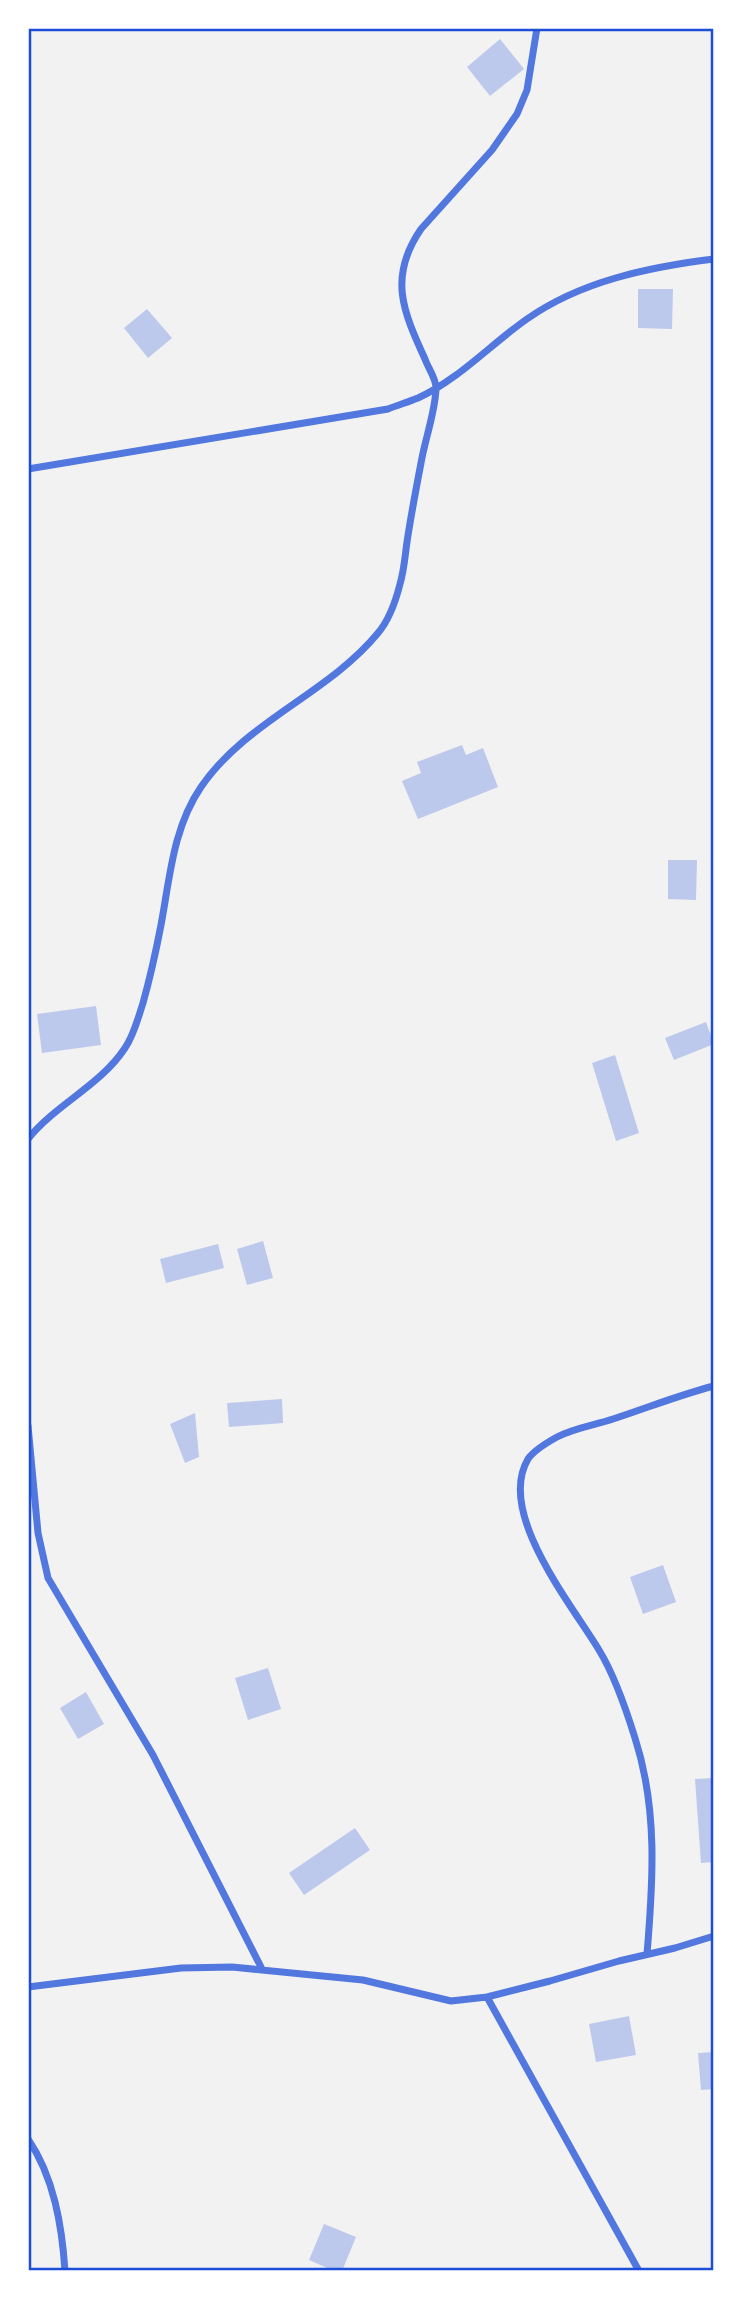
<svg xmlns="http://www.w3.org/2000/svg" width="742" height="2299" font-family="Inter,sans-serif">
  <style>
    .building { fill: #bdc9ec }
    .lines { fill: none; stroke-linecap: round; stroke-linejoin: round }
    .minor { stroke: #5277de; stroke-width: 7 }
    .neatline { fill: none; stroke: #1d4ed8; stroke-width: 2.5 }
  </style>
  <rect width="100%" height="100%" fill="#f2f2f2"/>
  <path class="building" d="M500,39L524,69L490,96L467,67Z
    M638,289H673L672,329L638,328Z
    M147,309L172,338L148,358L124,328Z
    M462,745L466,755L483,748L498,787L418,819L402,781L421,773L417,762Z
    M668,860H697L696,900L668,899Z
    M96,1006L101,1045L42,1053L37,1014Z
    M706,1022L714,1044L674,1060L665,1038Z
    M615,1055L639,1133L616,1141L592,1063Z
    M263,1241L273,1278L247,1285L237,1249Z
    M218,1244L224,1268L166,1283L160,1259Z
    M282,1399L283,1423L229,1427L227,1403Z
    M195,1413L199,1457L185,1463L170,1424Z
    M663,1565L676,1602L643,1614L630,1577Z
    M268,1668L281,1709L248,1720L235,1678Z
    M86,1692L104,1724L78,1739L60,1708Z
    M714,1778V1862L701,1863L695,1779Z
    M355,1828L370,1850L304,1895L289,1873Z
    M629,2016L636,2055L596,2062L589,2024Z
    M714,2052V2089L701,2090L698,2053Z
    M324,2224L356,2237L342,2271H334L309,2260Z"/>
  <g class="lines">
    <path class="minor" d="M28,469L388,409C398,405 408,402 418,398C458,380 491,344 527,319C581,281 649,267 714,259
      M28,1139C56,1104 100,1086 125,1048C134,1035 138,1018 143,1003C150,978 156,951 161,925C170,877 173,828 201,787C246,721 328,694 378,633C389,620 396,600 400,584C404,571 405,556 407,542C411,515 416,489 421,463C425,439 435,413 436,389C437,380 428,368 425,359C403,311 388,277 421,229L492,150L517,114L527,90L537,28
      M28,1426L38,1533L48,1578L153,1755L262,1969
      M647,1954C653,1882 658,1809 635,1738C626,1709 615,1676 599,1650C572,1605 496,1513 528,1459C534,1450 548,1442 557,1437C574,1428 595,1425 613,1419C647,1408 679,1395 714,1386
      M28,1987L181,1968L232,1967L363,1980L451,2001L487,1997L550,1981L619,1961L675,1948L714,1936
      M487,1997L639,2271
      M28,2139C54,2177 62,2226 65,2271"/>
  </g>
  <rect width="742" height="2299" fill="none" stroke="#ffffff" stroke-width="60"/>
  <rect x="30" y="30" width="682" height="2239" class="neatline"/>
</svg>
